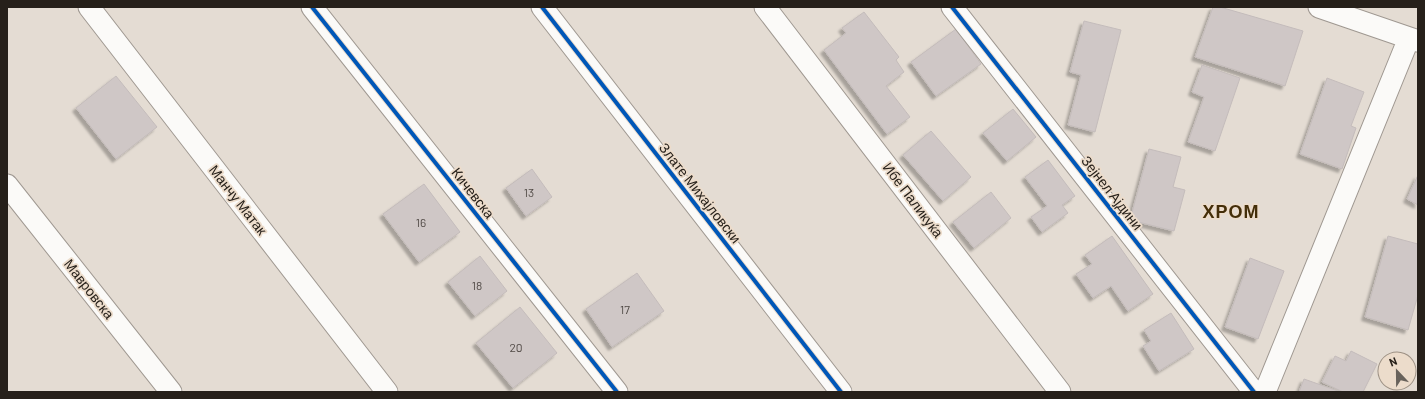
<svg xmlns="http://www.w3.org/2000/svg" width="1425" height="399" font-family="Barlow,sans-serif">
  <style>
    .building { fill: #cfc7c6; stroke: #c4bcbb; filter: url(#shadow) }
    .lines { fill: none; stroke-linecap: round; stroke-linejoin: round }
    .street-casing { stroke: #9f9891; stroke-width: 23 }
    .street { stroke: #fbfaf8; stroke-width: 21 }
    .cycleway-casing { stroke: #ecdccb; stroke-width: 6 }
    .cycleway { stroke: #0057b8; stroke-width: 4 }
    .labels { text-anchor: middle; stroke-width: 3.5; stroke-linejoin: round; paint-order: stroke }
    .number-label { font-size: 12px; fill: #514a46 }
    .street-label { font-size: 14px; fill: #26201a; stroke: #ecdccb }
    .district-label { font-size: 18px; font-weight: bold; letter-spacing: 1px; fill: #442e08; stroke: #ecdccb }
  </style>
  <defs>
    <filter id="shadow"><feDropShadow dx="-3.5" dy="3.5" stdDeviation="1" flood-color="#0004"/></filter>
  </defs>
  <rect width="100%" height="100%" fill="#e4dcd3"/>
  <path class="building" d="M1213,7H1220L1303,31L1285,86L1195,57Z
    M864,12L899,57L896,60L904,72L886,86L910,117L887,134L824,50L846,33L842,28Z
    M1084,21L1121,30L1095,132L1068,125L1081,75L1070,72Z
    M956,29L981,64L936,96L911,62Z
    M1202,65L1240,78L1215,151L1188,142L1204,97L1192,92Z
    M116,76L157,127L116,159L76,108Z
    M1327,78L1364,92L1351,126L1356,128L1342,169L1300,154Z
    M1013,109L1036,137L1007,161L983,133Z
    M931,131L971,177L943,201L903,155Z
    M1149,149L1181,157L1173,187L1185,190L1174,231L1130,220Z
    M1048,160L1075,196L1062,205L1068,213L1042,232L1031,217L1047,206L1025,177Z
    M532,169L552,197L526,216L506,188Z
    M1418,175V205L1407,199Z
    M424,184L460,232L419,262L383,214Z
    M991,192L1011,218L974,248L953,222Z
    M1112,236L1153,294L1128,311L1111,286L1093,298L1076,274L1092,264L1085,255Z
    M1388,236L1418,244V295L1408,330L1365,317Z
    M480,256L507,291L475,316L448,282Z
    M1250,258L1284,271L1258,339L1225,327Z
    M637,273L664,311L612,347L586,309Z
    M520,307L557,353L513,388L476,343Z
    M1171,313L1194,349L1159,371L1143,346L1151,341L1144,330Z
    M1351,351L1377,364L1363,392H1343L1322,382L1335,356L1346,361Z
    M1304,379L1338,391L1337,392H1299Z"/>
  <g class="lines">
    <defs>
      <path id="street" d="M89,7L387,392
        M312,7L617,392
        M542,7L841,392
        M765,7L1060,392
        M952,7L1254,392
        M1319,7L1418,41
        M7,185L171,392
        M1265,392L1409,38"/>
    </defs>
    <use href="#street" class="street-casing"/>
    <use href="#street" class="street"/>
    <defs>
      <path id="cycleway" d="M312,7L617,392
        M542,7L841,392
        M952,7L1254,392"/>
    </defs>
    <use href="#cycleway" class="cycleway-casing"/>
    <use href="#cycleway" class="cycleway"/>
  </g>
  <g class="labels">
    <g class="number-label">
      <text x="529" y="197">13</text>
      <text x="421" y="227">16</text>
      <text x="477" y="290">18</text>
      <text x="625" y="314">17</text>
      <text x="516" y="352">20</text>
    </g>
    <g class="street-label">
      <text transform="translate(473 193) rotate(52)" y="5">Кичевска</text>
      <text transform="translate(700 193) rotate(52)" y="5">Злате Михајловски</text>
      <text transform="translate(1112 193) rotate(52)" y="5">Зејнел Ајдини</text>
      <text transform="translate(238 200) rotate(52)" y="5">Манчу Матак</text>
      <text transform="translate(913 200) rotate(53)" y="5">Ибе Паликуќа</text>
      <text transform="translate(89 289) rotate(52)" y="5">Мавровска</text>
    </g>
    <g class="district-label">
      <text x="1231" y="218">ХРОМ</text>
    </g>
  </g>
  <rect width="1425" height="399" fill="none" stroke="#26201a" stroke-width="16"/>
  <g transform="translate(1397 371) rotate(338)"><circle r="19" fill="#ecdccb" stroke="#9d9184"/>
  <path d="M0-3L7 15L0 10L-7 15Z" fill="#68625b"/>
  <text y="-6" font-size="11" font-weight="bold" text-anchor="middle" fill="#26201a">N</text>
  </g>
</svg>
